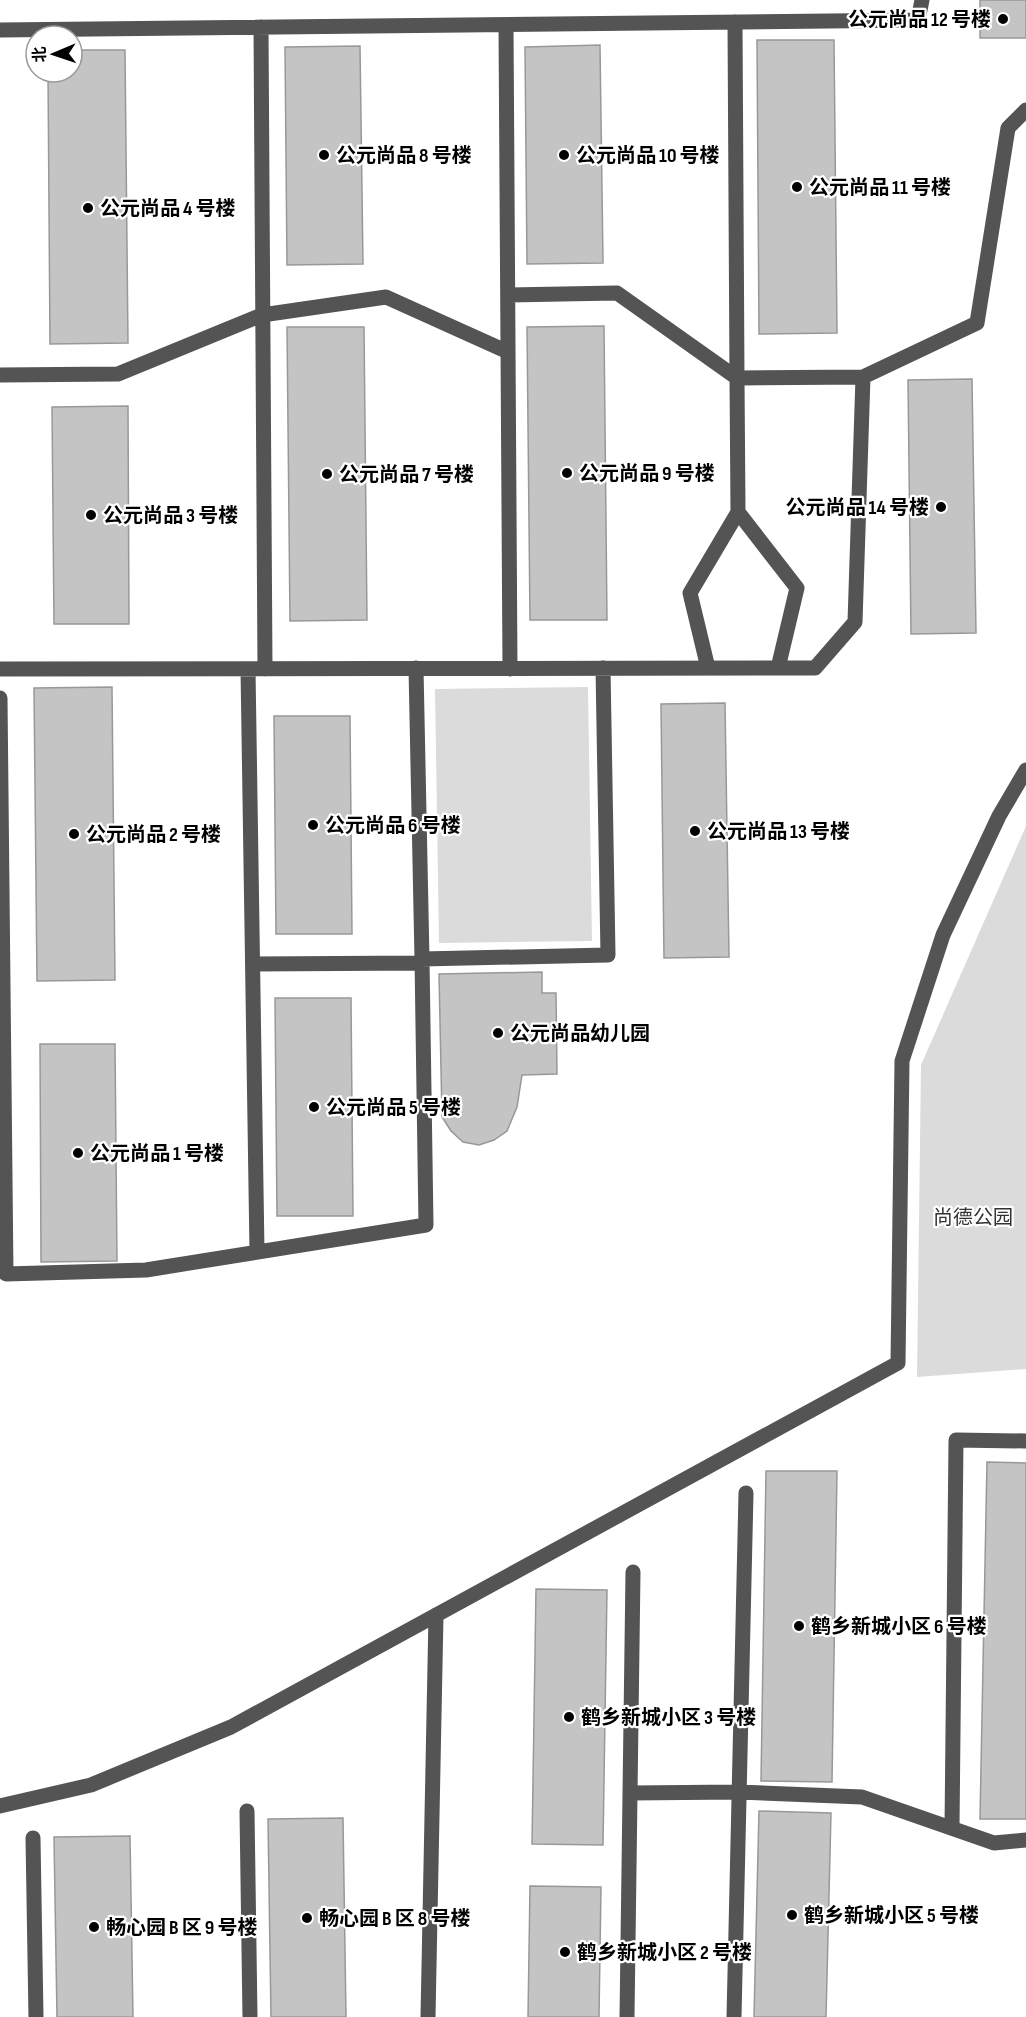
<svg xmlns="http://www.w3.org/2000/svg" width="1026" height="2017" font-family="'Sofia Sans Condensed','Noto Sans SC',sans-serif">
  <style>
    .green { fill: #dbdbdb }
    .building { fill: #c4c4c4; stroke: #989898; stroke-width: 1.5 }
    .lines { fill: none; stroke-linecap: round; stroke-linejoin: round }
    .minor { stroke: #545454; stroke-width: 15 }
    .poi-dot { fill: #000; stroke: #fff; stroke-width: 2 }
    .labels { text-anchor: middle; stroke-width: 4.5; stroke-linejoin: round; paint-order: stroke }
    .poi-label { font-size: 20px; font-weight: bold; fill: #000; stroke: #fff; text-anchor: start }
    .park-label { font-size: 20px; fill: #323232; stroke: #fff }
  </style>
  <rect width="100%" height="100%" fill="#fff"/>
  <path class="green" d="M588,687L592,941L439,943L435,689Z
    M1026,826V1369L917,1377L921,1065Z"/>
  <path class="building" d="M980,0H1026V38H980Z
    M757,40H834L837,333L759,334Z
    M600,45L603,263L527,264L525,47Z
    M360,46L363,264L287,265L285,47Z
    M72,50H125L128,343L50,344L48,72H72Z
    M604,326L607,620H530L527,327Z
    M287,327H364L367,620L290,621Z
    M972,379L976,633L911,634L908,380Z
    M128,406L129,624H54L52,407Z
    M112,687L115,980L37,981L34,688Z
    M725,703L729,957L664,958L661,704Z
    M274,716H350L352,934H276Z
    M542,972V993H556L557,1074L522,1075L517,1107L507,1131L494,1140L479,1145L463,1142L451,1131L442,1117L439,974Z
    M275,998H351L353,1216H277Z
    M40,1044H115L117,1261L41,1262Z
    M987,1462L1026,1463V1819H980Z
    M766,1471H837L832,1782L761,1781Z
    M536,1589L607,1590L603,1845L532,1844Z
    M759,1811L831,1813L826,2017H754Z
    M343,1818L346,2017H271L268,1819Z
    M130,1836L133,2017H57L54,1837Z
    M530,1886L601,1887L599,2017H528Z"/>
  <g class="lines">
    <path class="minor" d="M735,22L737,378L863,377
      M506,25L510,669
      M261,27L265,669
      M0,30L918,20L922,0
      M508,295L617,293L737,378L738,512L690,593L708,668
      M0,375L118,374L262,315L386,297L508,352
      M738,512L797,588L778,668
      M416,668L422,959L608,955L603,668
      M0,669L815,668L855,622L863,377L977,323L1008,128L1026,110
      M248,669L257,1252
      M0,698L6,1274L146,1270L426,1225L422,959
      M253,964L422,963
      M630,1793L739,1792L862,1797L994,1843L1026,1840
      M0,1806L91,1785L231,1727L898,1363L902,1061L943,935L999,816L1026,770
      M247,1811L250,2017
      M952,1828L956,1440L1026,1441
      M33,1838L36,2017
      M428,2017L436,1615
      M627,2017L633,1572
      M734,2017L746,1493"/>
  </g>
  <g class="poi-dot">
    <circle cx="1003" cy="19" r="6"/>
    <circle cx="324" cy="155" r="6"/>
    <circle cx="564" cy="155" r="6"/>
    <circle cx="797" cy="187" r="6"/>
    <circle cx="88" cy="208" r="6"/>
    <circle cx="567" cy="473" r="6"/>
    <circle cx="327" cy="474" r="6"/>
    <circle cx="941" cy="507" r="6"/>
    <circle cx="91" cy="515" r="6"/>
    <circle cx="313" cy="825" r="6"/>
    <circle cx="695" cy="831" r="6"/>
    <circle cx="74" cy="834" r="6"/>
    <circle cx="498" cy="1033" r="6"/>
    <circle cx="314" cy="1107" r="6"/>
    <circle cx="78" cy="1153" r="6"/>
    <circle cx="799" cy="1626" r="6"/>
    <circle cx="569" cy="1717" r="6"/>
    <circle cx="792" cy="1915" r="6"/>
    <circle cx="307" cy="1918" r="6"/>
    <circle cx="94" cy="1927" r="6"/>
    <circle cx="565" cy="1952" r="6"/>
  </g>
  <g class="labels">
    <g class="poi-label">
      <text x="991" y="26" text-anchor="end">公元尚品 12 号楼</text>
      <text x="336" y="162">公元尚品 8 号楼</text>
      <text x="576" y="162">公元尚品 10 号楼</text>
      <text x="809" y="194">公元尚品 11 号楼</text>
      <text x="100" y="215">公元尚品 4 号楼</text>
      <text x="579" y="480">公元尚品 9 号楼</text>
      <text x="339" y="481">公元尚品 7 号楼</text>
      <text x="929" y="514" text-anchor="end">公元尚品 14 号楼</text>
      <text x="103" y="522">公元尚品 3 号楼</text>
      <text x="325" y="832">公元尚品 6 号楼</text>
      <text x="707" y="838">公元尚品 13 号楼</text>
      <text x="86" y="841">公元尚品 2 号楼</text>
      <text x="510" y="1040">公元尚品幼儿园</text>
      <text x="326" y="1114">公元尚品 5 号楼</text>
      <text x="90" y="1160">公元尚品 1 号楼</text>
      <text x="811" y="1633">鹤乡新城小区 6 号楼</text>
      <text x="581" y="1724">鹤乡新城小区 3 号楼</text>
      <text x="804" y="1922">鹤乡新城小区 5 号楼</text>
      <text x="319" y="1925">畅心园 B 区 8 号楼</text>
      <text x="106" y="1934">畅心园 B 区 9 号楼</text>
      <text x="577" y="1959">鹤乡新城小区 2 号楼</text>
    </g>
    <g class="park-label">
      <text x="973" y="1224">尚德公园</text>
    </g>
  </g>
  <g transform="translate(54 54) rotate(268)"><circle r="28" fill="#ffffff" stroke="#999999" stroke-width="1.5"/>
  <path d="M0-4.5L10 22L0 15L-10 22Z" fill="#000000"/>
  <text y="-9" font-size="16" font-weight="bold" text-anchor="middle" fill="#000000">北</text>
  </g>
</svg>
